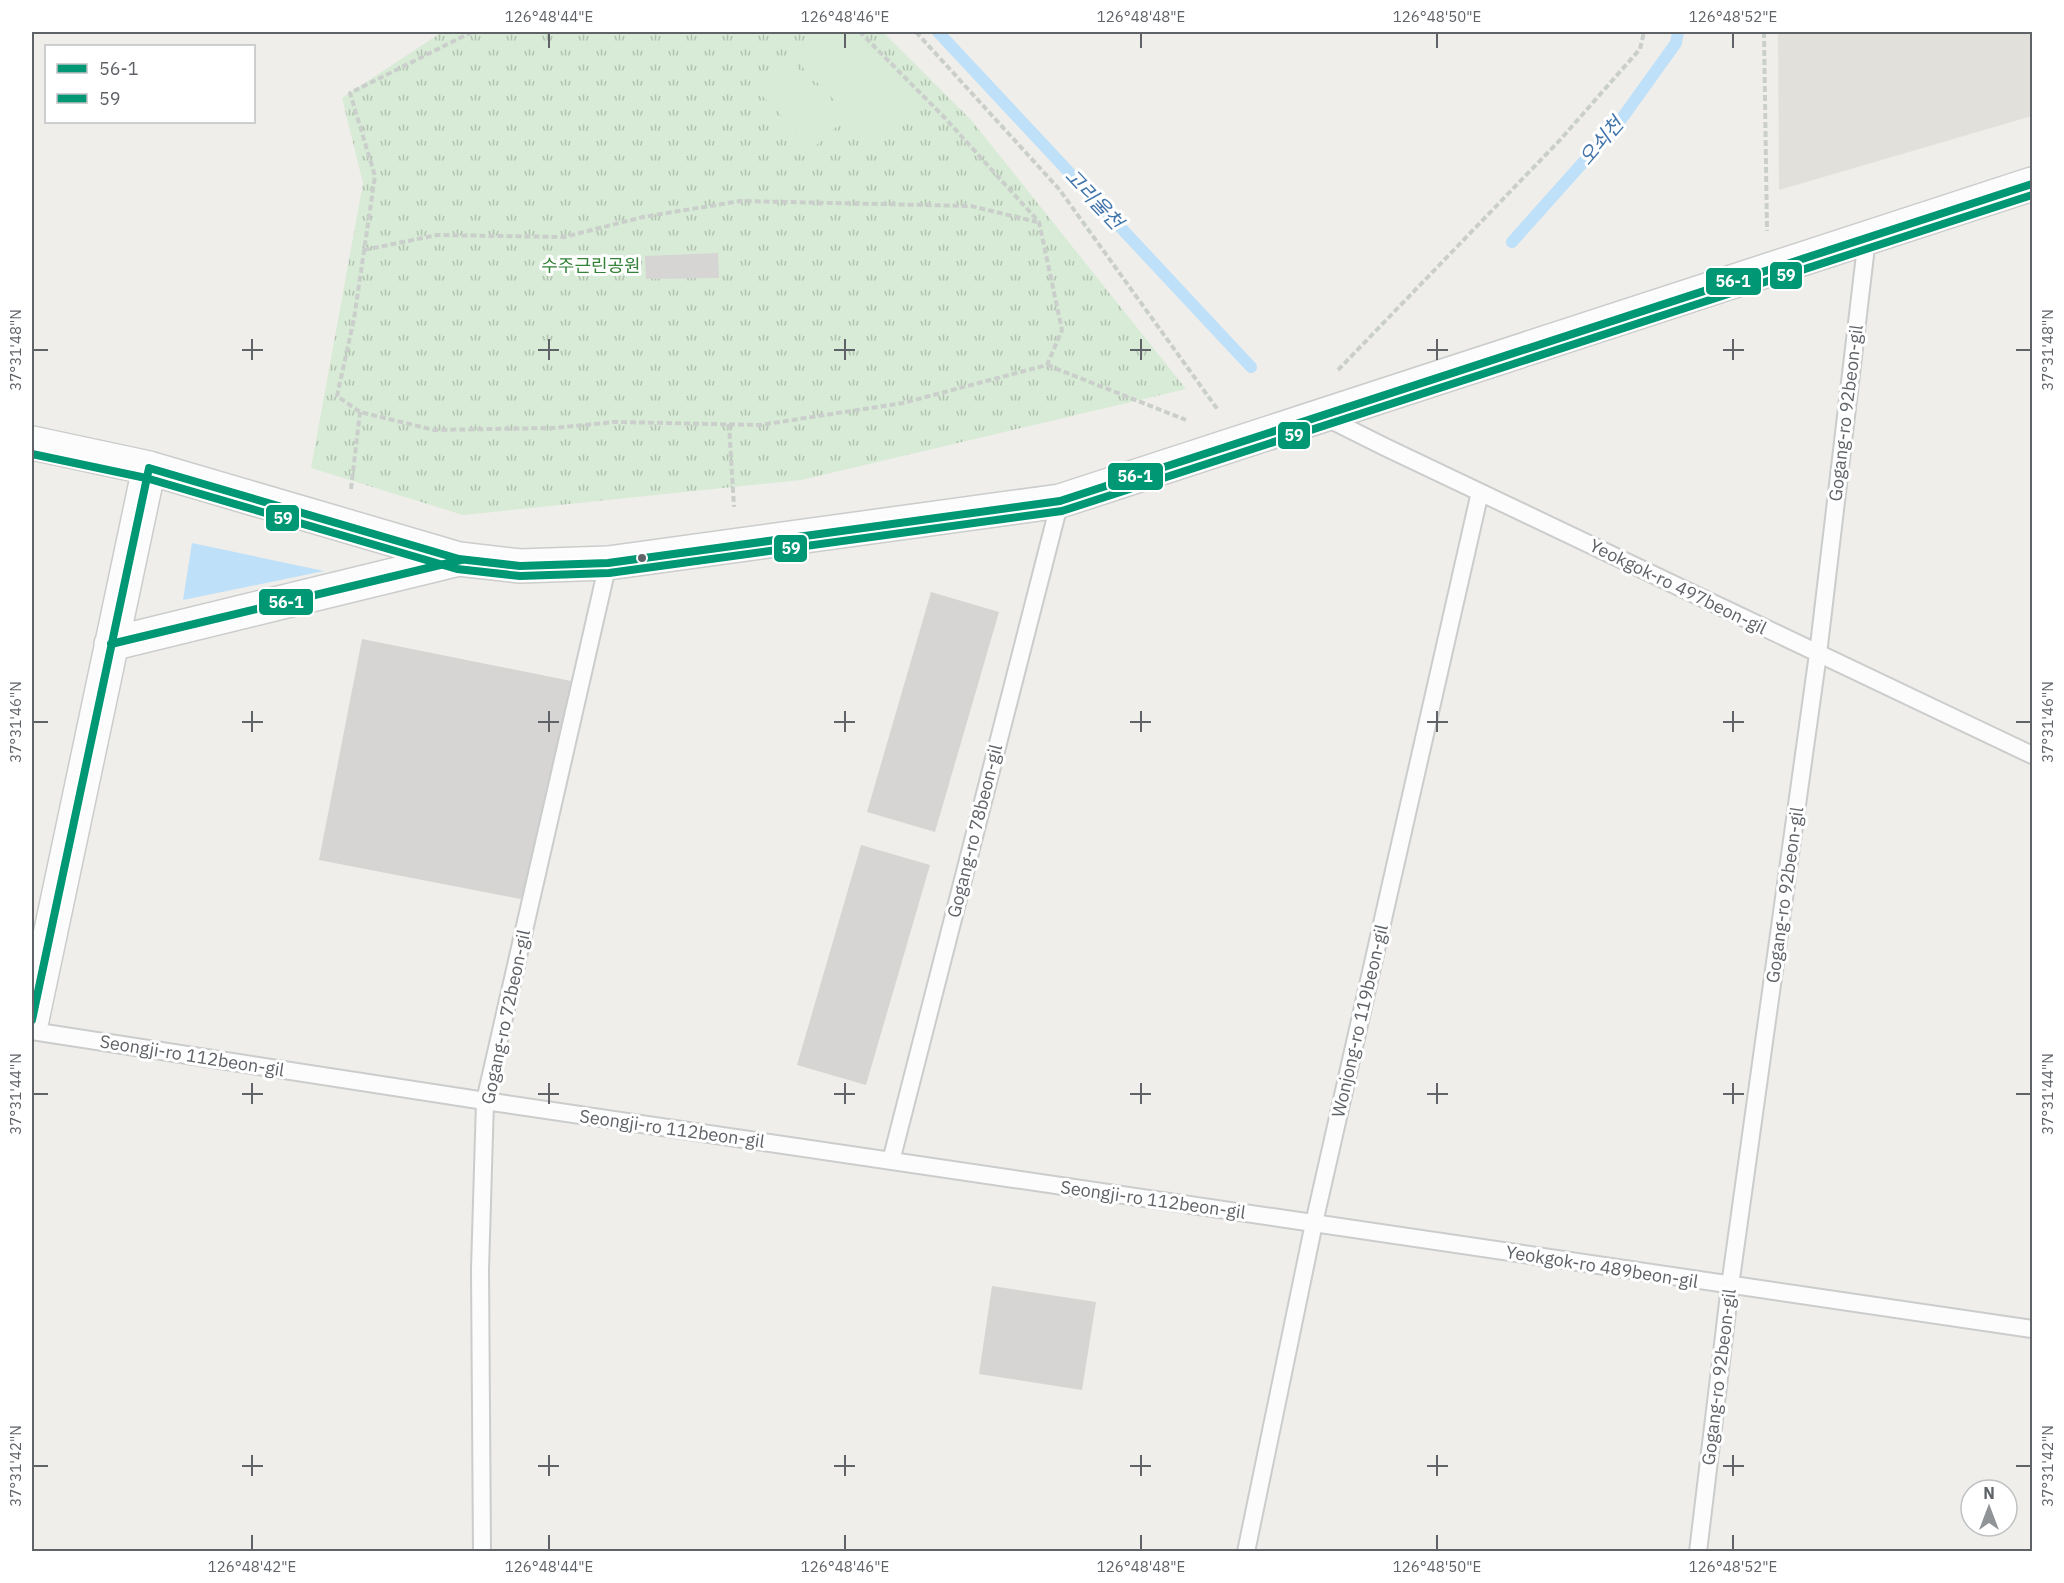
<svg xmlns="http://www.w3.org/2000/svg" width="2064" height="1583" font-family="'IBM Plex Sans','Noto Sans KR',sans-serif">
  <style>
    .education { fill: #e2e0da }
    .park { fill: url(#park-tufts) }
    .garden { fill: #d8ebd6 }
    .water { fill: #bfe0f9 }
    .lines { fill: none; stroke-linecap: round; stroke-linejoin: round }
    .stream { stroke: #bfe0f9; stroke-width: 12 }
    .building { fill: #d6d5d3 }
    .service-casing { stroke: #cbcccc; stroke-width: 20 }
    .tertiary-casing { stroke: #cbcccc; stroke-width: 36 }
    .path { stroke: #cacfcc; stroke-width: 4; stroke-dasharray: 6 3; stroke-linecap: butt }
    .service { stroke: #fdfcfc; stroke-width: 16 }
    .tertiary { stroke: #fdfcfc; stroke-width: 33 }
    .bus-1-casing { stroke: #fff; stroke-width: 12 }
    .bus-2-casing { stroke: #fff; stroke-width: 12 }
    .bus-1 { stroke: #009775; stroke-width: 8 }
    .bus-2 { stroke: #009775; stroke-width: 8 }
    .ticks { fill: none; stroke: #5f6368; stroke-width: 2 }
    .bus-dot { fill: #5f6368; stroke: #fff; stroke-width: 2 }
    .labels { text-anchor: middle; stroke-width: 6; stroke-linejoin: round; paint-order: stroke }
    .park-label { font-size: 18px; fill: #348238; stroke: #fff }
    .street-label { font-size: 18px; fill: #5f6368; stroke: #fff }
    .water-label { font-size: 20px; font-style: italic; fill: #4174aa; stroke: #fff }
    .line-badge { stroke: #fff; stroke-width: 2 }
    .badge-label { font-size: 16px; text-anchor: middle; font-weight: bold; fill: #fff }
    .neatline { fill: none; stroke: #5f6368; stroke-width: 2 }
    .ticks-label { font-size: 15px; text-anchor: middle; fill: #5f6368 }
  </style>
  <defs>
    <pattern id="park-tufts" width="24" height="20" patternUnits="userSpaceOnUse" patternTransform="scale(1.5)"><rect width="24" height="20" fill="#d8ebd6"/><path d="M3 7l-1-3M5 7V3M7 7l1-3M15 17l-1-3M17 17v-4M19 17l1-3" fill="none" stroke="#b2c2b1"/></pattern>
  </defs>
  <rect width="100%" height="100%" fill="#efeeea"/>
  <path class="education" d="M1778,32H2032V116L1779,190Z"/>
  <path class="park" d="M442,32H883L972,121L1186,389L801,480L463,515L311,468L363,183L342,98Z"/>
  <path class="garden" d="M817,32H853L922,103L877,145L791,55Z
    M788,58L846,118L813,148L755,88Z"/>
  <path class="water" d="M192,543L324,571L183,600Z"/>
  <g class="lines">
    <path class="stream" d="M938,32L1251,367
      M1512,242L1620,121L1676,43L1678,32"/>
  </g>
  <path class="building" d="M718,253L719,278L646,279L645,256Z
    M931,592L999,612L935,832L867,812Z
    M362,639L581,683L531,901L319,860Z
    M861,845L930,865L866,1085L797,1065Z
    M992,1286L1096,1302L1082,1390L979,1374Z"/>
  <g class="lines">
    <defs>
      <path id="service" d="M1325,417L1385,447L2032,755
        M32,1031L485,1101L2032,1329
        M891,1161L1060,501
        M482,1552L480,1269L485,1101L608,563
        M1246,1552L1314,1223L1480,492
        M1698,1552L1730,1286L1818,654L1867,238"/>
      <path id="tertiary" d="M32,443L149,468L459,559L520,566L608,563L1060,501L2032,184
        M111,644L459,559
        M32,1020L149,468"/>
    </defs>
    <use href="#service" class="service-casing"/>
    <use href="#tertiary" class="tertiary-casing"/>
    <path class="path" d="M472,32L350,93L375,176L354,319L337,396L360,412L434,430L553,428L615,422L760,425L903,403L1047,365L1062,330L1039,222L944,117L860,32
      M916,32L1059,189L1218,410
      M1764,32L1767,231
      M364,250L437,235L564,237L643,217L740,201L971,206L1037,222
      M1047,365L1186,420
      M1338,370L1560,140L1640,49L1644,32
      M729,424L734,507
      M351,489L360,412"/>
    <use href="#service" class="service"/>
    <use href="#tertiary" class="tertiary"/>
    <defs>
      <path id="bus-1" d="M111,644L461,560
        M32,1020L149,468L459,559L520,566L608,563L1060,501L2032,184"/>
      <path id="bus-2" d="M32,454L146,478L457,569L520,576L609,573L1062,511L2032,195"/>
    </defs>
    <use href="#bus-1" class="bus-1-casing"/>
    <use href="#bus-2" class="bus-2-casing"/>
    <use href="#bus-1" class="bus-1"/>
    <use href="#bus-2" class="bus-2"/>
  </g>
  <path class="ticks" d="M549,33V48M845,33V48M1141,33V48M1437,33V48M1733,33V48M252,339V360M549,339V360M845,339V360M1141,339V360M1437,339V360M1733,339V360M33,350H48M242,350H263M538,350H559M834,350H855M1130,350H1151M1427,350H1448M1723,350H1744M2016,350H2031M252,711V732M549,711V732M845,711V732M1141,711V732M1437,711V732M1733,711V732M33,722H48M242,722H263M538,722H559M834,722H855M1130,722H1151M1427,722H1448M1723,722H1744M2016,722H2031M252,1083V1104M549,1083V1104M845,1083V1104M1141,1083V1104M1437,1083V1104M1733,1083V1104M33,1094H48M242,1094H263M538,1094H559M834,1094H855M1130,1094H1151M1427,1094H1448M1723,1094H1744M2016,1094H2031M252,1455V1476M549,1455V1476M845,1455V1476M1141,1455V1476M1437,1455V1476M1733,1455V1476M33,1466H48M242,1466H263M538,1466H559M834,1466H855M1130,1466H1151M1427,1466H1448M1723,1466H1744M2016,1466H2031M252,1535V1550M549,1535V1550M845,1535V1550M1141,1535V1550M1437,1535V1550M1733,1535V1550"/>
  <circle class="bus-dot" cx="642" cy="558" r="5"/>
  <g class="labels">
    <g class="park-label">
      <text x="591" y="272">수주근린공원</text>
    </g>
    <g class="street-label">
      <text transform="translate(1846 413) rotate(-83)" y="6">Gogang-ro 92beon-gil</text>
      <text transform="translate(1678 587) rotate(26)" y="6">Yeokgok-ro 497beon-gil</text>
      <text transform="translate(975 831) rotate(-76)" y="6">Gogang-ro 78beon-gil</text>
      <text transform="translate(1785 895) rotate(-82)" y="6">Gogang-ro 92beon-gil</text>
      <text transform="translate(506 1017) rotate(-78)" y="6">Gogang-ro 72beon-gil</text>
      <text transform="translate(1360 1021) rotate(-77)" y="6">Wonjong-ro 119beon-gil</text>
      <text transform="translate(192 1056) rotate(9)" y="6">Seongji-ro 112beon-gil</text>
      <text transform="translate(672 1129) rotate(8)" y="6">Seongji-ro 112beon-gil</text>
      <text transform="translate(1153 1200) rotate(8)" y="6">Seongji-ro 112beon-gil</text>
      <text transform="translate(1602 1267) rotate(9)" y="6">Yeokgok-ro 489beon-gil</text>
      <text transform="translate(1719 1377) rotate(-83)" y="6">Gogang-ro 92beon-gil</text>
    </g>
    <g class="water-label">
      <text transform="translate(1601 141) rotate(-49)" y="7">오쇠천</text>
      <text transform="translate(1094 199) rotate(47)" y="7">고리울천</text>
    </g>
  </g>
  <g class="line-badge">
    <rect x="1769" y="261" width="34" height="29" rx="6" fill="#009775"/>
    <rect x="1705" y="267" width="57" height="29" rx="6" fill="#009775"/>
    <rect x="1277" y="421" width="34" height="29" rx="6" fill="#009775"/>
    <rect x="1107" y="462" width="57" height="29" rx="6" fill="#009775"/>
    <rect x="265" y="504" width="35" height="28" rx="6" fill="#009775"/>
    <rect x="773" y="534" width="35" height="29" rx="6" fill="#009775"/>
    <rect x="258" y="588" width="56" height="28" rx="6" fill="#009775"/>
  </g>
  <g class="badge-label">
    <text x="1786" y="281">59</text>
    <text x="1733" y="287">56-1</text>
    <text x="1294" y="441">59</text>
    <text x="1135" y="482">56-1</text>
    <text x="283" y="524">59</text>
    <text x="791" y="554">59</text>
    <text x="286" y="608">56-1</text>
  </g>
  <rect width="2064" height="1583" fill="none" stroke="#ffffff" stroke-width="66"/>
  <rect x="45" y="45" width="210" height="78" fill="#ffffff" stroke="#bfc1c3" stroke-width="1.5"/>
  <rect x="57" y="64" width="30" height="9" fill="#009775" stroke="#bfc1c3" stroke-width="1.5"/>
  <text x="99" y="75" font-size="18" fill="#5f6368">56-1</text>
  <rect x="57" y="94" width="30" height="9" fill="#009775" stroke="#bfc1c3" stroke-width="1.5"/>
  <text x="99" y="105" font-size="18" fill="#5f6368">59</text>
  <g transform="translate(1989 1508)"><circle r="28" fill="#ffffff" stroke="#bfc1c3" stroke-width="1.5"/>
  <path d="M0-4.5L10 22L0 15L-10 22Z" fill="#919496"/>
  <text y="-9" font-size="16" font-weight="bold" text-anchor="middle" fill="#5f6368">N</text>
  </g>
  <rect x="33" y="33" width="1998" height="1517" class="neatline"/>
  <g class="ticks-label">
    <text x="549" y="22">126°48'44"E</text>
    <text x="845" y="22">126°48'46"E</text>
    <text x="1141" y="22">126°48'48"E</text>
    <text x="1437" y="22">126°48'50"E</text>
    <text x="1733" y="22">126°48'52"E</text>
    <text transform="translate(16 350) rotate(-90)" y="5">37°31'48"N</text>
    <text transform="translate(2048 350) rotate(-90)" y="5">37°31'48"N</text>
    <text transform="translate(16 722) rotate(-90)" y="5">37°31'46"N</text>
    <text transform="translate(2048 722) rotate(-90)" y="5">37°31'46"N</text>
    <text transform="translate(16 1094) rotate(-90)" y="5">37°31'44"N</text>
    <text transform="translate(2048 1094) rotate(-90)" y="5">37°31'44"N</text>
    <text transform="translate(16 1466) rotate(-90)" y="5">37°31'42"N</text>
    <text transform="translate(2048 1466) rotate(-90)" y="5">37°31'42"N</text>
    <text x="252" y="1572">126°48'42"E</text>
    <text x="549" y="1572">126°48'44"E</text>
    <text x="845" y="1572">126°48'46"E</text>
    <text x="1141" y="1572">126°48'48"E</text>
    <text x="1437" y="1572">126°48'50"E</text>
    <text x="1733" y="1572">126°48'52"E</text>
  </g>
</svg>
